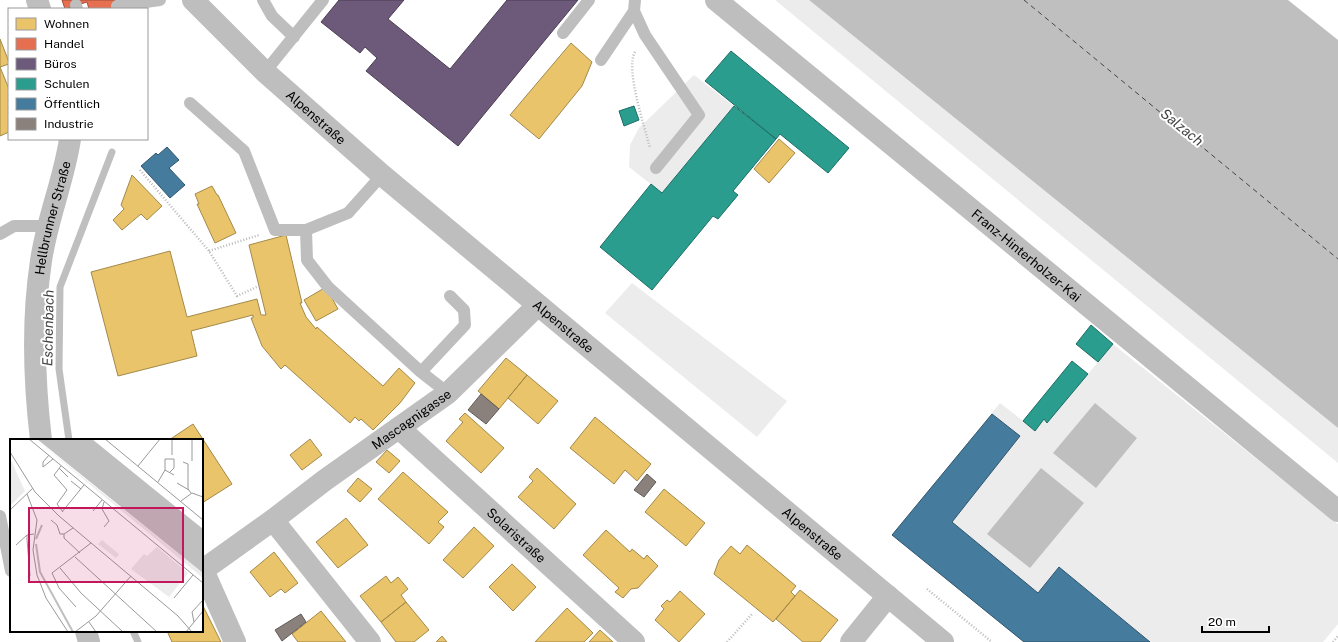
<svg xmlns="http://www.w3.org/2000/svg" width="1338" height="642" font-family="'Public Sans',sans-serif">
  <style>
    .green { fill: #ececec }
    .water { fill: #bfbfbf }
    .homes { fill: #e9c46a; stroke: #a3894a }
    .shops { fill: #e76f51; stroke: #a24e39 }
    .offices { fill: #6d597a; stroke: #4c3e55 }
    .schools { fill: #2a9d8f; stroke: #1d6e64 }
    .public { fill: #457b9d; stroke: #30566e }
    .industry { fill: #8a817c; stroke: #615a57 }
    .lines { fill: none; stroke-linecap: round; stroke-linejoin: round }
    .stream { stroke: #bfbfbf; stroke-width: 7 }
    .ferry { stroke: #444; stroke-width: 1; stroke-dasharray: 5 4; stroke-linecap: butt }
    .path { stroke: #b9b9b9; stroke-width: 2.5; stroke-dasharray: 1 2; stroke-linecap: butt }
    .service { stroke: #bebebe; stroke-width: 12 }
    .minor { stroke: #bebebe; stroke-width: 22 }
    .primary { stroke: #bebebe; stroke-width: 22 }
    .labels { text-anchor: middle; stroke-width: 4; stroke-linejoin: round; paint-order: stroke }
    .street-label { font-size: 13px; fill: #000; stroke: #fff }
    .water-label { font-size: 14px; font-style: italic; fill: #444; stroke: #fff }
    .inset-river { fill: none; stroke: #bfbfbf; stroke-width: 2 }
    .inset-road { fill: none; stroke: #999; stroke-width: 1 }
    .view { fill: #c2185b; fill-opacity: 0.15; stroke: #c2185b; stroke-width: 2 }
    .inset-edge { fill: none; stroke: #000; stroke-width: 2 }
  </style>
  <rect width="100%" height="100%" fill="#fff"/>
  <path class="green" d="M775,0H809L1338,428V463Z
    M694,75L734,106L662,193L629,167L630,145L639,128Z
    M632,283L787,401L757,437L605,313Z
    M1113,344L1338,524V624L1323,642H1024L892,535L1000,403L1023,421L1072,361L1088,374Z"/>
  <path class="water" d="M809,0H1288L1338,40V428Z
    M1095,403L1137,438L1096,488L1053,453Z
    M1041,468L1084,503L1030,568L987,534Z"/>
  <path class="homes" d="M0,39L9,62V64L0,67Z
    M571,43L592,62L582,86L539,139L510,115Z
    M0,67L9,89V132L0,136Z
    M779,139L795,153L769,183L754,169Z
    M132,175L162,206L147,220L141,214L122,230L113,220L124,209L121,205Z
    M212,186L217,195H218L236,233L215,243L197,204H199L195,194Z
    M286,235L302,303H300L306,317L316,329L317,327L383,386L399,368L415,383L400,403L373,430L361,419L359,421L355,417L350,423L285,365L281,369L262,346L251,318H253V315L191,331L197,356L118,376L91,272L170,251L187,317L257,299L261,315H266L249,245Z
    M326,287L338,309L316,321L304,300Z
    M506,358L527,375L499,409L478,391Z
    M527,375L558,401L538,424L508,398Z
    M465,413L504,448L481,473L446,441L463,422L459,419Z
    M595,417L651,464L637,481L625,470L614,484L570,448Z
    M193,424L232,484L202,503V440H169Z
    M310,439L322,455L302,470L290,455Z
    M387,450L400,461L389,473L376,462Z
    M537,468L576,504L554,529L518,497L533,481L529,477Z
    M403,472L448,512L438,522L444,527L429,544L378,499Z
    M358,478L372,489L360,502L347,491Z
    M664,489L705,523L686,546L645,512Z
    M346,518L368,545L338,568L316,542Z
    M474,527L494,546L463,578L443,560Z
    M606,530L630,552L632,549L644,559L647,555L658,566L638,588L631,589L623,598L615,592L619,588L583,555Z
    M747,545L796,586L791,592L795,596L773,622L714,574L719,560L731,546L740,554Z
    M274,552L298,583L285,593L281,589L270,597L250,572Z
    M512,564L536,587L513,611L489,587Z
    M386,576L391,583L398,577L408,589L401,595L406,602L381,622L360,596Z
    M800,590L838,620L820,642H803L776,619Z
    M680,591L705,614L679,642L655,620L664,609L661,606L667,600L670,602Z
    M406,602L429,630L414,642H396L381,622Z
    M202,604L221,642H172L167,631H202Z
    M567,608L593,633L584,642H535Z
    M321,611L346,642H298L292,634Z
    M600,630L613,642H589Z
    M442,636L447,642H436Z"/>
  <path class="shops" d="M62,0H115L118,9H89L87,2L65,9Z"/>
  <path class="offices" d="M339,0H404L388,19L450,69L507,0H578L458,146L366,71L377,58L365,47L360,53L321,22Z"/>
  <path class="schools" d="M731,51L849,148L828,173L780,134L776,139L705,81Z
    M634,106L639,120L624,126L619,111Z
    M734,106L776,139L733,191L738,195L718,219L713,216L652,290L600,247L651,184L662,193Z
    M1091,325L1113,344L1098,362L1076,344Z
    M1072,361L1088,374L1047,423L1044,419L1035,431L1023,421Z"/>
  <path class="public" d="M167,147L179,160L169,168L185,185L170,198L141,166L156,153L158,155Z
    M992,414L1020,436L952,522L1038,593L1059,567L1150,642H1024L892,535Z"/>
  <path class="industry" d="M481,394L499,409L486,424L468,410Z
    M647,474L656,482L644,497L634,490Z
    M301,614L306,622L282,641L275,630Z"/>
  <g class="lines">
    <path class="stream" d="M69,440L59,369L60,287L112,152
      M133,631L138,642"/>
    <path class="ferry" d="M1024,0L1338,259"/>
    <path class="path" d="M635,52C625,69 645,128 650,148
      M140,170L209,251L237,296L259,286
      M209,251L259,235
      M927,589L992,642
      M727,642L752,614
      M1333,642L1338,636"/>
    <path class="service" d="M263,0L272,16L294,37
      M635,0L634,11L645,35L699,115L656,168
      M76,5L77,9
      M117,6L160,0
      M563,33L589,0
      M601,60L634,11
      M265,72L323,0
      M190,103L244,151L275,230H306
      M382,175L348,213L306,230L307,260L328,287L421,372L448,393
      M0,234L14,226H48
      M421,372L465,325L464,310L450,296
      M0,516L11,571"/>
    <g class="minor">
      <path d="M37,0L40,9"/>
      <path id="s1" d="M716,0L1338,511"/>
      <path id="s2" d="M399,428L634,642"/>
      <path id="s3" d="M41,440C34,381 32,320 41,261C47,219 64,180 70,139"/>
      <path d="M273,520L370,642"/>
      <path d="M86,631L89,642"/>
      <path id="s4" d="M235,642L203,570L273,520L325,480L448,393L538,305"/>
      <path d="M851,642L888,596"/>
    </g>
    <path class="primary" id="s5" d="M193,0L265,72L382,175L943,642"/>
  </g>
  <g class="labels">
    <g class="street-label">
      <text dy="5" stroke="none"><textPath href="#s5" startOffset="170">Alpenstraße</textPath></text>
      <text dy="5" stroke="none"><textPath href="#s3" startOffset="224">Hellbrunner Straße</textPath></text>
      <text dy="5" stroke="none"><textPath href="#s1" startOffset="402">Franz-Hinterholzer-Kai</textPath></text>
      <text dy="5" stroke="none"><textPath href="#s5" startOffset="494">Alpenstraße</textPath></text>
      <text dy="5" stroke="none"><textPath href="#s4" startOffset="336">Mascagnigasse</textPath></text>
      <text dy="5" stroke="none"><textPath href="#s5" startOffset="818">Alpenstraße</textPath></text>
      <text dy="5" stroke="none"><textPath href="#s2" startOffset="159">Solaristraße</textPath></text>
    </g>
    <g class="water-label">
      <text transform="translate(1182 127) rotate(39)" y="5">Salzach</text>
      <text transform="translate(48 328) rotate(-89)" y="5">Eschenbach</text>
    </g>
  </g>
  <g transform="translate(10 439)">
    <rect width="193" height="193" fill="#fff"/>
    <path d="M25,0L193,134V139ZM0,19L15,52L0,67ZM92,101L109,115L106,119L88,105ZM147,108L178,134L159,158L121,130L134,115L137,117Z" fill="#ececec"/>
    <path d="M27,0H82L193,90V134Z" fill="#bfbfbf"/>
    <path class="inset-river" d="M53,0L193,115M26,100L32,86M26,105L30,133L63,193"/>
    <path class="inset-road" d="M19,0L193,144M95,0L193,81M162,0V16M182,0V22M0,13L25,53L49,77L168,177L182,193M39,16L33,23V28L43,20M173,23L178,25V50L181,54M51,27L44,36L57,51L47,65L53,73M128,27L150,0M49,29L58,38M155,31V20H164V29L160,33M61,42L71,50M148,43L155,31L164,36M167,44L179,51M17,55L27,81L23,111L27,136L36,159L58,193M171,62L182,54L193,58M94,63L92,70L99,82L94,88M0,71L23,49M83,72L92,61M52,73L74,46M41,81L47,86L50,95H54M63,89L54,95V99L70,114M6,106L17,96M65,118L147,193M50,129L71,154L113,193M20,137L17,100V96L24,95M164,159L183,136M66,168L49,149L42,134L81,104M79,183L86,193M184,183L182,173L193,161M65,193L86,177L121,137M176,193L193,172"/>
    <path class="view" d="M19,69H173V143H19Z"/>
    <rect width="193" height="193" class="inset-edge"/>
  </g>
  <rect x="8" y="8" width="140" height="132" fill="#ffffff" stroke="#999999"/>
  <rect x="16" y="18" width="20" height="12" fill="#e9c46a" stroke="#999999"/>
  <text x="44" y="28" font-size="12" fill="#000000">Wohnen</text>
  <rect x="16" y="38" width="20" height="12" fill="#e76f51" stroke="#999999"/>
  <text x="44" y="48" font-size="12" fill="#000000">Handel</text>
  <rect x="16" y="58" width="20" height="12" fill="#6d597a" stroke="#999999"/>
  <text x="44" y="68" font-size="12" fill="#000000">Büros</text>
  <rect x="16" y="78" width="20" height="12" fill="#2a9d8f" stroke="#999999"/>
  <text x="44" y="88" font-size="12" fill="#000000">Schulen</text>
  <rect x="16" y="98" width="20" height="12" fill="#457b9d" stroke="#999999"/>
  <text x="44" y="108" font-size="12" fill="#000000">Öffentlich</text>
  <rect x="16" y="118" width="20" height="12" fill="#8a817c" stroke="#999999"/>
  <text x="44" y="128" font-size="12" fill="#000000">Industrie</text>
  <path d="M1202 626v6h67v-6" fill="none" stroke="#000000" stroke-width="2"/>
  <text x="1208" y="626" font-size="12" fill="#000000" stroke="#ffffff" stroke-width="3" paint-order="stroke">20 m</text>
</svg>
